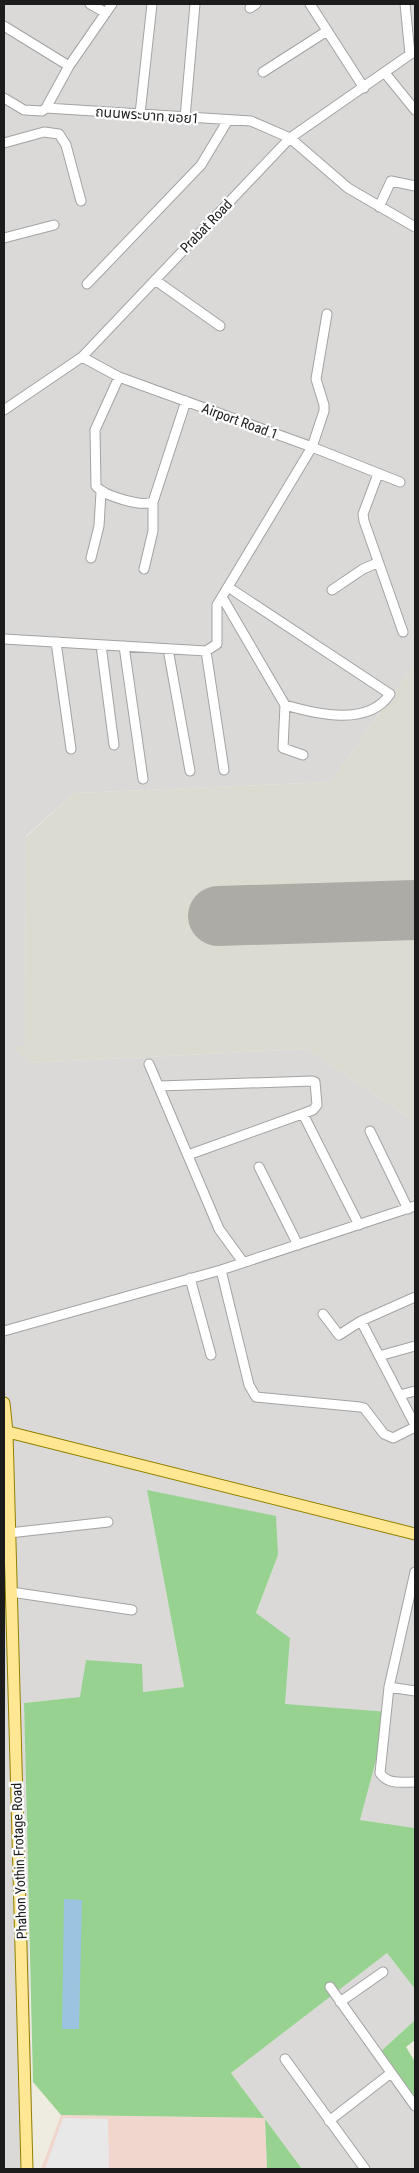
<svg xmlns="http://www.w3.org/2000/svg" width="419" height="2173" font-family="'Roboto Condensed','Noto Sans Thai',sans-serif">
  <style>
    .residential { fill: #dad9d8 }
    .commercial { fill: #f1d6cd }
    .airport { fill: #dcdbd2 }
    .forest { fill: #97d291 }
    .parking { fill: #e8e8e8 }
    .water { fill: #9cc3e0 }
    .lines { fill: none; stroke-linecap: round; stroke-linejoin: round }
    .runway { stroke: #acaba5; stroke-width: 60 }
    .minor-casing { stroke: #a3a3a3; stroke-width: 11 }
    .major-casing { stroke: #938000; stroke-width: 13 }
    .minor { stroke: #fff; stroke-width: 9 }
    .major { stroke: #ffe794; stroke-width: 11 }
    .labels { text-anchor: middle; stroke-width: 4.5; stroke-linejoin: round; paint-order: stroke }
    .street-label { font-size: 14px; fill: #1c1c1c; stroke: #fff }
  </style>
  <rect width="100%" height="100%" fill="#eeece0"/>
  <path class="residential" d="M4,4H415V664L330,782L74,793L26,836L25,1046L13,1048L29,1063L307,1049L415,1122V1828L360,1820L389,1712L285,1705L290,1638L256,1614L278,1555L147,1490L184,1687L143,1692L86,1660L81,1697L24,1703L33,2169H4Z
    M387,1953L415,1989V2020L380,2052L415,2101V2169H302L231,2073Z"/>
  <path class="commercial" d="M61,2115L265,2118L267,2169H41Z"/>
  <path class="airport" d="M415,664V1122L307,1049L29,1063L12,1047L25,1045L26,837L74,793L330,782Z"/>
  <path class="forest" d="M147,1490L276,1516L278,1555L256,1613L290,1638L285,1704L389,1712L360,1820L415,1828V1989L387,1953L231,2073L302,2169H267L265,2118L61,2115L33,2082L24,1703L80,1697L86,1660L142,1664L143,1692L184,1687Z
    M415,2020V2040L406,2047L415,2062V2095L413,2098L380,2052Z"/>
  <path class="parking" d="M63,2118L108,2119L109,2169H45Z"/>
  <path class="water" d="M64,1899L82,1900L79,2029H62Z"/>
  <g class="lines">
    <path class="runway" d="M218,916L415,910"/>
    <defs>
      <path id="minor" d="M90,4L106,13
        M310,4L364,88
        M405,4L410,54
        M250,8L256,4
        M4,26L69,66
        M263,72L327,31
        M385,73L415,110
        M4,98L24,110L42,111L46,108L251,121L290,138L348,188L415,227
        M46,108L69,66L112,4
        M140,114L152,4
        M185,118L195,4
        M4,143L44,132L59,134L66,145L81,201
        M379,207L391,181L415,186
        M4,238L54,225
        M155,280L220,326
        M87,284L201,165L228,120
        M82,357L119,377L312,447L400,482
        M119,377L95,430L96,486C104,496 141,507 153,502L186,401
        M4,410L82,357L290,138L415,51
        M378,474L363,514L364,521L403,632
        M91,558L99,526L101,492
        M144,569L153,531V502
        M228,587L390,694C368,727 316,714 285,705
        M332,590L363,569L377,563
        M222,597L285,705L283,748L303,755
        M4,639L206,651L217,644V605L312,447L324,411V405L316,379L327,314
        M56,642L71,749
        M101,645L114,745
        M124,646L143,779
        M168,649L190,771
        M206,651L224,770
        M149,1064L219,1229L243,1262
        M159,1086L312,1081L315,1082L317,1105L313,1110L188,1155
        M303,1114L359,1225
        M370,1131L408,1209
        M259,1167L298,1245
        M221,1270L249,1385L256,1397L360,1407L364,1408L384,1434L393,1438L415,1427
        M190,1278L211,1355
        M323,1314L339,1335L361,1321L415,1297
        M361,1321L415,1425
        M4,1331L221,1270L415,1206
        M379,1356L415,1346
        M400,1395L415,1391
        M9,1533L108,1522
        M415,1572L389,1687L380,1773C388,1785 402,1782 415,1782
        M11,1592L132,1610
        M389,1687L415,1691
        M330,1987L415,2106
        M340,2002L383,1972
        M285,2059L365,2169
        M329,2121L391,2073"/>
      <path id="major" d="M4,1403L7,1432L27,2169
        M4,1431L415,1534"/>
    </defs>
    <use href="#minor" class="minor-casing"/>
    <use href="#major" class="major-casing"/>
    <use href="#minor" class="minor"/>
    <use href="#major" class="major"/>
  </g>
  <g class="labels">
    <g class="street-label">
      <text transform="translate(147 115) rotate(4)" y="5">ถนนพระบาท ฃอย1</text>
      <text transform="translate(206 226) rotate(-46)" y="5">Prabat Road</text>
      <text transform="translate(240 421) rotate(20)" y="5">Airport Road 1</text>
      <text transform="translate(19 1861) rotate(-92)" y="5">Phahon Yothin Frotage Road</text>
    </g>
  </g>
  <rect width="419" height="2173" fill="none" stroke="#1c1c1c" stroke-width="10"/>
</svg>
